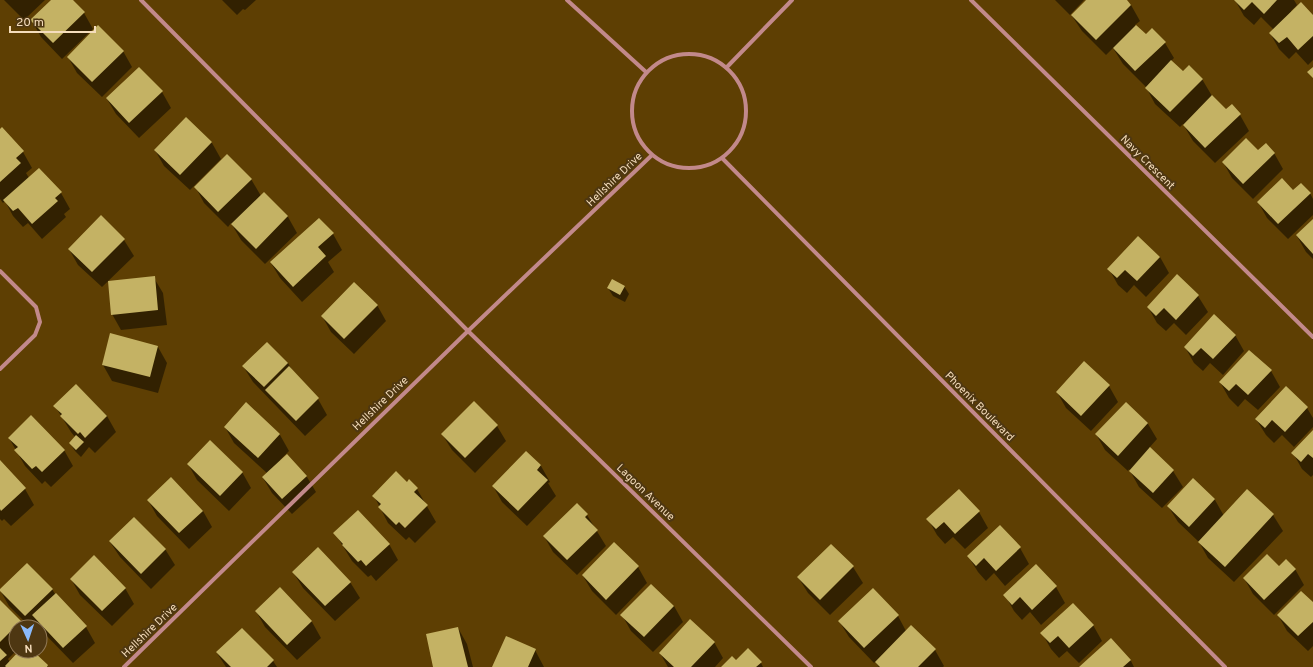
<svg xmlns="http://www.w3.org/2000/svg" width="1313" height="667" font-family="Overpass,sans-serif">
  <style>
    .shadow { fill: #0007 }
    .building { fill: #c4b264 }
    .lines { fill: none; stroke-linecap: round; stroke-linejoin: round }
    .minor { stroke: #c2898b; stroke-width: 4 }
    .labels { text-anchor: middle; stroke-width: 4; stroke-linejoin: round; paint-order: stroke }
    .street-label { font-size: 11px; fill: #f5ddbc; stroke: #4e3712 }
  </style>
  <rect width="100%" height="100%" fill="#5e3f03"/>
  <path class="shadow" d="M4,0H45L24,20Z
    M53,0H72L84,13L93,29L62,59L41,37L32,21Z
    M222,0H256L245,10L243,9L237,15Z
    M1055,0H1084L1070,15Z
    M1088,0H1125L1131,5L1140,21L1135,25L1146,36L1165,43L1174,58L1171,61L1183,73L1202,79L1212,96L1226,111L1232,106L1240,115L1249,131L1215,163L1193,141L1183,124L1180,127L1155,104L1146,87L1123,64L1113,48L1106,55L1082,31L1072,16Z
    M1235,0H1294L1297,5L1291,11L1292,13L1313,16V60L1308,65L1296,52L1289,59L1279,49L1270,33L1274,30L1261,17L1254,25L1244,16Z
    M123,51L132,67L102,97L77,73L68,57Z
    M162,92L171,108L139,138L116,114L107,99Z
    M186,118L212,143L221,159L190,190L164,166L155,150Z
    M0,131L23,152L32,168L26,173L29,178L61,193L70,209L64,214L66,217L42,239L28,223L23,227L13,216L5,201L3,203L0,199Z
    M1258,152L1274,153L1283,169L1253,199L1232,178L1223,162Z
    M251,179L261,196L264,193L288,217L297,233L265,264L241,240L231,223L228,227L204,203L195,186Z
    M1293,192L1310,193L1313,199V215L1288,239L1267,218L1258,202Z
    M101,217L124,240L134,256L102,287L78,265L69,249Z
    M1313,221V259L1306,252L1297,236Z
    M333,234L342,250L328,262L334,272L302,302L280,278L271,263Z
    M1160,257L1169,273L1146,297L1134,285L1127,293L1118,285L1109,269Z
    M1177,276L1198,296L1208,312L1186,335L1174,323L1166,331L1157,323L1148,307Z
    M154,278L163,293L167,325L121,330L112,314Z
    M624,286L629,294L625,302L613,296L608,288Z
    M377,305L386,321L354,354L331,332L322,316Z
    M1235,335L1244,351L1223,375L1210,363L1203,371L1194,363L1185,347Z
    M158,347L167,363L158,393L112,381L103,365Z
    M288,363L293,372L318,399L327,415L305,436L253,382L243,366Z
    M1084,363L1109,386L1118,402L1091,431L1066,408L1057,392Z
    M1271,371L1280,387L1258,410L1245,399L1238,407L1229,398L1220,382Z
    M76,385L107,416L116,432L95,453L89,447L81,457L75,451L70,443L75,437L71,432L55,406Z
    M1126,403L1148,424L1157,439L1149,448L1173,471L1183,487L1162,508L1139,487L1129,469L1128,471L1105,450L1096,434Z
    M246,404L280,435L289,451L280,460L281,461L287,456L307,477L316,492L292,514L272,493L263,478L268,474L234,443L225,427Z
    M1307,408L1313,418V427L1294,447L1282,435L1274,443L1266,435L1256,419Z
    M497,426L506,441L475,473L452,450L442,434Z
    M1313,431V475L1311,477L1302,469L1293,453Z
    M9,438L64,450L73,466L51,487L45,481L42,484L25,466Z
    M526,452L541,466L550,482L548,483L556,496L527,526L502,502L493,486Z
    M0,462L25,489L34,505L11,526L4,519L2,521L0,519Z
    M188,464L242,472L251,488L229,511L197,480Z
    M1193,480L1215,500L1224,516L1247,491L1273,515L1283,531L1234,582L1208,558L1199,542L1178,522L1168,506Z
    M407,483L417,489L436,522L415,543L409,537L406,540L388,523L374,496Z
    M959,490L979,512L988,528L965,549L953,537L945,544L937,535L928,519Z
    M148,500L203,511L212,527L189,549L157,516Z
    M587,515L606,546L577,575L553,552L544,536Z
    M335,533L389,544L398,560L376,581L371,575L368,577L352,561Z
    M110,542L165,549L175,565L151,589L120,557Z
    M614,544L638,567L647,583L616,615L592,591L583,576Z
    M831,545L853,567L863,583L830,615L808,593L798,577Z
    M1020,548L1029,564L1005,586L994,573L986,581L978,572L968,556Z
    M1279,568L1295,569L1304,585L1274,615L1253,594L1244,578Z
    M293,572L350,582L360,598L335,621L303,588Z
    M71,579L125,588L134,604L112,626L80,595Z
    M1056,587L1065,603L1041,625L1030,612L1022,620L1014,611L1005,595Z
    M52,589L55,594L86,627L95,643L73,663L42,631L40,626L30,627L9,606L0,590Z
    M280,589L312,622L321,638L297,660L265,627L256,611Z
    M0,602L20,622L23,627H16V651L8,659L10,662L20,651H31L48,667H0Z
    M1313,604V646L1308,651L1287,631L1278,615Z
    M674,606L683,622L653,652L631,631L622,615Z
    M898,616L906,631L935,650L944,666L943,667H879L875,662L874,663L849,637L839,621Z
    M1093,625L1102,641L1079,663L1067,651L1059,658L1051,649L1042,633Z
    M458,628L467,644L473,667H434Z
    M1110,639L1131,661L1134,667H1080Z
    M714,642L723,658L715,667H668L660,653Z
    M535,650L544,667H493Z
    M217,653L273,661L277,667H226Z
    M736,662L761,663L763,667H723Z"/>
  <path class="building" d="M51,0H73L85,12L53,43L30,20Z
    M1086,0H1127L1131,5L1096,40L1071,15Z
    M1234,0H1277L1264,14L1252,2L1244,10Z
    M1301,2L1313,15V36L1298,50L1287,37L1279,43L1269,33Z
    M98,25L124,51L92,82L67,57Z
    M1136,25L1146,34L1152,28L1166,42L1135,71L1113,48Z
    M1171,60L1183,71L1189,65L1203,79L1170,112L1145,88Z
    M139,67L163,91L129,123L106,98Z
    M1313,67V78L1307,72Z
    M1212,95L1226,109L1232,104L1241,114L1205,148L1183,125Z
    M186,117L212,142L180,175L154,150Z
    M2,127L24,151L16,158L21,163L0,182V129Z
    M1246,138L1258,150L1266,143L1275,153L1243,184L1222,162Z
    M227,154L252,179L218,212L194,187Z
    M39,168L62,192L55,198L58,201L32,224L18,208L13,211L3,200Z
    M1282,178L1293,190L1301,183L1311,193L1278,224L1257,202Z
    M264,192L288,216L256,249L231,224Z
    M101,215L125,239L92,272L68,249Z
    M319,218L334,233L318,247L326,256L293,287L270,262Z
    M1313,219V254L1296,235Z
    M1138,236L1160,257L1137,281L1125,270L1117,278L1107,269Z
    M1177,274L1199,295L1176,320L1164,308L1156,316L1147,307Z
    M155,276L158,310L111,315L108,281Z
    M612,279L625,286L620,295L607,288Z
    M354,282L378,305L344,339L321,316Z
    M1214,314L1236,335L1213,359L1201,348L1193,356L1184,347Z
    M110,333L158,346L150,377L102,365Z
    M267,342L288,363L264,387L242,366Z
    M1249,350L1272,370L1248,395L1236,384L1229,391L1219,382Z
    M1084,361L1110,385L1081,416L1056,392Z
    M289,366L319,398L296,421L265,390Z
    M76,384L107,416L85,438L80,432L78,434L60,416L62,414L53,406Z
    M1286,386L1308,407L1285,432L1272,420L1265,428L1255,419Z
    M474,401L498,425L465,458L441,434Z
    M246,402L280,434L258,458L224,427Z
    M1126,402L1148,423L1118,456L1095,434Z
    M31,415L65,450L42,472L36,466L32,469L14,450L18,447L8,438Z
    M1313,430V458L1308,454L1301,462L1291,453Z
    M76,435L84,442L76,450L69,443Z
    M210,440L243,472L220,496L187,464Z
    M1150,447L1174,470L1153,493L1129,471Z
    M526,451L541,465L537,470L548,480L518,511L492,486Z
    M287,454L307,476L282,499L262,477Z
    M0,460L26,488L1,511L0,509Z
    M396,471L407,482L409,479L418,488L414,492L428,505L405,528L399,522L396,525L378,507L381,504L372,496Z
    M171,477L203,511L179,533L147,500Z
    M1193,478L1215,499L1189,527L1167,506Z
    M959,489L980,511L955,534L944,522L936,529L926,519Z
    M1247,489L1274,514L1225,567L1198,542Z
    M577,503L588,514L585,517L598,530L567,560L543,536Z
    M358,510L390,544L366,566L361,560L358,562L342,545L343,544L333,533Z
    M134,517L166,549L141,574L109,541Z
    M1000,525L1021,547L996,571L984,558L976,566L967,556Z
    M614,542L639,566L606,600L582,575Z
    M831,544L854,566L820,600L797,577Z
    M318,547L351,582L325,606L292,572Z
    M1267,554L1279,566L1286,559L1296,569L1264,600L1243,578Z
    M94,555L126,588L102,611L70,579Z
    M27,563L53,589L25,616L0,591V589Z
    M1036,564L1057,586L1032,610L1020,597L1012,605L1003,595Z
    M651,584L674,606L644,637L620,615Z
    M280,587L312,621L287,645L255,611Z
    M873,588L899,615L864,648L838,621Z
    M1301,591L1313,602V622L1298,636L1277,615Z
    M56,593L87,626L63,648L32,615Z
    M0,600L21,621L0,642Z
    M1073,603L1094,625L1069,648L1058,636L1050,643L1040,633Z
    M690,619L715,642L691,667H674L659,653Z
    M911,625L936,649L918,667H880L875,662Z
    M458,627L468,667H433L426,634Z
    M242,628L274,660L267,667H231L216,652Z
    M506,636L536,649L528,667H492Z
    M1111,638L1131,660L1123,667H1079Z
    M0,648L7,655L0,661Z
    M748,648L762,662L756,667H721L732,656L736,660Z
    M19,651H33L48,665L47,667H6L5,666Z"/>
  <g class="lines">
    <path class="minor" d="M141,0L468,331L811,667
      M567,0L646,72
      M971,0L1313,337
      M632 111a57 57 0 1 1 114 0a57 57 0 1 1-114 0Z
      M727,67L792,0
      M722,158L1225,667
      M0,271L36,307L40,322L35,335L0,369
      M124,667L468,331L652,155"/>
  </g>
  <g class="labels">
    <g class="street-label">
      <text transform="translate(1148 162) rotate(45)" y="4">Navy Crescent</text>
      <text transform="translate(614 179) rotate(-44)" y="4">Hellshire Drive</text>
      <text transform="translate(380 403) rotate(-44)" y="4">Hellshire Drive</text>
      <text transform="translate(980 406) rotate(45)" y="4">Phoenix Boulevard</text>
      <text transform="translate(646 492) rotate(44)" y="4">Lagoon Avenue</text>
      <text transform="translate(149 630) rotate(-44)" y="4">Hellshire Drive</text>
    </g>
  </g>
  <g transform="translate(28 639) rotate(177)"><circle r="19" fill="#4e3712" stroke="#917956"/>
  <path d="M0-3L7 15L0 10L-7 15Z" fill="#8abafc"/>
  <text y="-6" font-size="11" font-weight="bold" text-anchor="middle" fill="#f5ddbc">N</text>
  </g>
  <path d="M10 26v6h85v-6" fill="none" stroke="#f5ddbc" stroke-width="2"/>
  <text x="16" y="26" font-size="12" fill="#f5ddbc" stroke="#4e3712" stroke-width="3" paint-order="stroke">20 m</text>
</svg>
